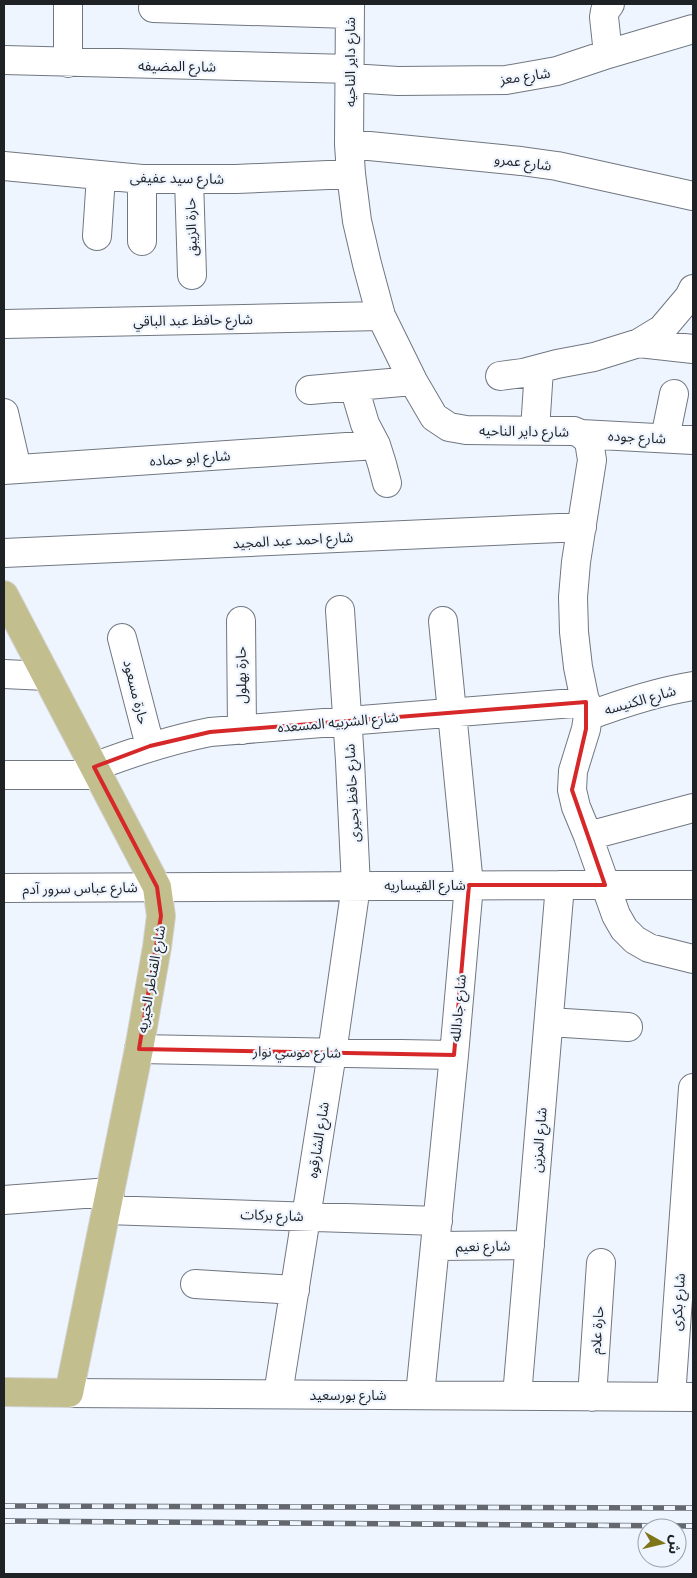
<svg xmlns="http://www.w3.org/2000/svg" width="697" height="1578" font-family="Figtree,'Noto Sans Arabic',sans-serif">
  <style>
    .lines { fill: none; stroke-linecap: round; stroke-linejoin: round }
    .minor-casing { stroke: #717780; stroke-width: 30 }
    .major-casing { stroke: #d2d3d3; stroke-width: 30 }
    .minor { stroke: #fff; stroke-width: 28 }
    .major { stroke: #c3be8d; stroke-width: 28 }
    .rail-casing { stroke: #64686e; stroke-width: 5.5 }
    .rail { stroke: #eef5ff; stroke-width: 4; stroke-dasharray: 11; stroke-linecap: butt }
    .marked { fill: none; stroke: #d62828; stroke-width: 4; stroke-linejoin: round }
    .labels { text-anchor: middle; stroke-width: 4.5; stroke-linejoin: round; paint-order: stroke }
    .street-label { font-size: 14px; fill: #1f2225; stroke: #eef5ff }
  </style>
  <rect width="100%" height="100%" fill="#eef5ff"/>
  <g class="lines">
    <defs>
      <path id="minor" d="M350,4L349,144L351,174L357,221L367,264L381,316L413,381L434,417L449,427L466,430L574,431L581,434L589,441L592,460L576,562L573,597L574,632L578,667L588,716L586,729L573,771L572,790L576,807L588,836L616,915L624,929L635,940L649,948L693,959
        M153,8L350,14
        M608,54L604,17L605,11L610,4
        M4,60L350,69
        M68,63V4
        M350,78L398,81L506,80L557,71L608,54L693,29
        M349,144L521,161L557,166L693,196
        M4,166L142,179H236L351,174
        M142,179V241
        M189,179L192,275
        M97,236L101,176
        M4,324L381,316
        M639,343L693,349
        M500,376L523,373L557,364L594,357L639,343L662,329L689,297L693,289
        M354,387L365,424L376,445L382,464L387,483
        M310,390L413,381
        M4,413L17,469
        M535,430L539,369
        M581,434L693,440
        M665,438L674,394
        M4,470L376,445
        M4,553L582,527
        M241,621L242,730
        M122,638L150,746
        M4,674L46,676
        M588,716C623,703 656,692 693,686
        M94,767C133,752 169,740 210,732L586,702
        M4,775H98
        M588,836L693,808
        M4,888L560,885H693
        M549,1022L628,1027
        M139,1049L454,1055
        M4,1200L110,1192
        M106,1210L438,1221
        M436,1246L530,1245
        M195,1284L295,1290
        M69,1393L693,1397
        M278,1394L332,1053L356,886L350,761L340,610
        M420,1395L454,1055L469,885L443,621
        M517,1396L560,885
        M592,1397L601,1263
        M671,1397L693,1088"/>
      <path id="major" d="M4,595L157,887L161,916L157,947L139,1049L69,1393L4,1392"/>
    </defs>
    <use href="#minor" class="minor-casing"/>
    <use href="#major" class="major-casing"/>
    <use href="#minor" class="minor"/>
    <use href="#major" class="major"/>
    <defs>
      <path id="rail" d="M4,1506L693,1508
        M4,1521L693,1526"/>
    </defs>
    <use href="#rail" class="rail-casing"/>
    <use href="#rail" class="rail"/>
  </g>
  <path class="marked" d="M586,702V729L572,790L605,885H469L454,1055L139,1049L161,916L157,887L94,767L150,746L210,732Z"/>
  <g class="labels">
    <g class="street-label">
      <text transform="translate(350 62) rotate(-90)" y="5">شارع داير الناحيه</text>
      <text transform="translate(177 66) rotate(1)" y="5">شارع المضيفه</text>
      <text transform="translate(525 76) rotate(-8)" y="5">شارع معز</text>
      <text transform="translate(523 162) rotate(7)" y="5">شارع عمرو</text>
      <text transform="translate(177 178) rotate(1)" y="5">شارع سيد عفيفى</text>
      <text transform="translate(191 227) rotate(-92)" y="5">حارة الزيبق</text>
      <text transform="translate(193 320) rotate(-1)" y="5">شارع حافظ عبد الباقي</text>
      <text transform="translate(524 431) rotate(1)" y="5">شارع داير الناحيه</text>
      <text transform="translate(637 437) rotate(3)" y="5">شارع جوده</text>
      <text transform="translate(190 458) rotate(-4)" y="5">شارع ابو حماده</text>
      <text transform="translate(293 540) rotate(-3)" y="5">شارع احمد عبد المجيد</text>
      <text transform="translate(241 675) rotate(-91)" y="5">حارة بهلول</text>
      <text transform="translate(136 692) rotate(76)" y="5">حارة مسعود</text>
      <text transform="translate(640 700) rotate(-16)" y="5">شارع الكنيسه</text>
      <text transform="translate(338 722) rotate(-5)" y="5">شارع الشربيه المسعده</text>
      <text transform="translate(352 793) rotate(-93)" y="5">شارع حافظ بحيرى</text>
      <text x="425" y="890">شارع القيساريه</text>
      <text transform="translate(80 888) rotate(-1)" y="5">شارع عباس سرور آدم</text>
      <text transform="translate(151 979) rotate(-80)" y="5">شارع القناطر الخيريه</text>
      <text transform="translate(458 1008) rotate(-85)" y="5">شارع جادالله</text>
      <text transform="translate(297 1052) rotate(1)" y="5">شارع موسي نوار</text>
      <text transform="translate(318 1140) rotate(-81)" y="5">شارع الشارقوه</text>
      <text transform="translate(539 1140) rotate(-85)" y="5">شارع المزين</text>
      <text transform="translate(272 1215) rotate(2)" y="5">شارع بركات</text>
      <text transform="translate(483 1246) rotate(-1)" y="5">شارع نعيم</text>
      <text transform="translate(678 1302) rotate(-86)" y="5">شارع بكرى</text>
      <text transform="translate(597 1330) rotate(-86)" y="5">حارة علام</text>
      <text x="348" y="1400">شارع بورسعيد</text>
    </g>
  </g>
  <rect width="697" height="1578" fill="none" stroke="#1f2225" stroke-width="10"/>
  <g transform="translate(662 1543) rotate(98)"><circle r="24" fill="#eef5ff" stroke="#9ba1a8"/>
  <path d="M0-4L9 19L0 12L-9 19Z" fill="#7e7518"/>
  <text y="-8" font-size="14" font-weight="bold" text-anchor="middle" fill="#1f2225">ش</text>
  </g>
</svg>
